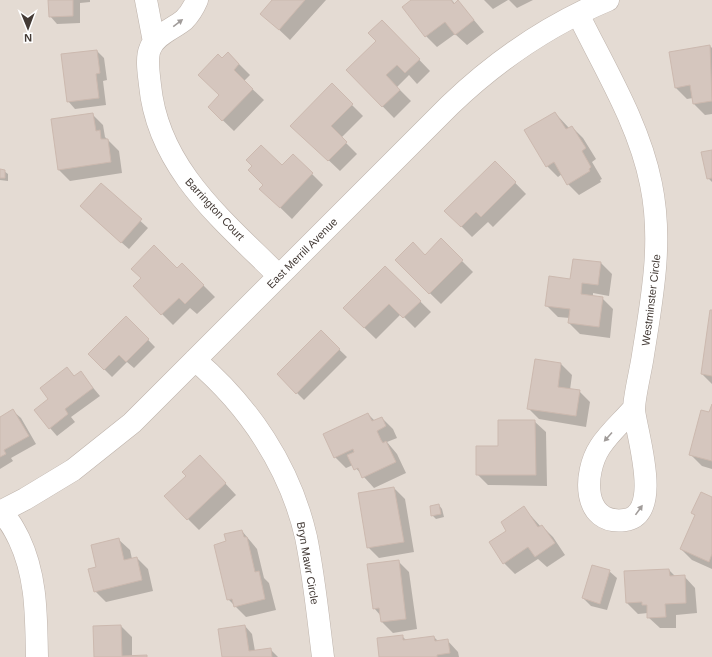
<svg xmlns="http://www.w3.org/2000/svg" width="712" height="657" font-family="Helvetica,sans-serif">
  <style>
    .residential { fill: #e4dbd3 }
    .shadow { fill: #0003 }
    .building { fill: #d5c6be; stroke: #ccb9af }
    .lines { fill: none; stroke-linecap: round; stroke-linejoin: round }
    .minor-casing { stroke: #beb3ab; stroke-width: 23 }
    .minor { stroke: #fff; stroke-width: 22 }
    .oneway { fill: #a19c9a }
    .labels { text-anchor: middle; stroke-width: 4; stroke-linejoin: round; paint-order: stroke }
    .street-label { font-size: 11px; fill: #433a35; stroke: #fff }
  </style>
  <rect width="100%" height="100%" fill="#f1eae5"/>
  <path class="residential" d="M0,0H712V657H0Z"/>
  <path class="shadow" d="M50,0H90V2L80,3V23L57,24L50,16Z
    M273,0H326L290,40L273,24Z
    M413,0H452L455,4L458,1L484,32L467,45L455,34L437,47L426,36Z
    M484,0H508L493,9Z
    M509,0H533L517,8Z
    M382,21L430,71L417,84L409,75L397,87L411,101L394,118L347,70L377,41Z
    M710,46L712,48V114L705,115L694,104L693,98L687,99L676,88Z
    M97,51L104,58L107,80L103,81L106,105L75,109L68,101Z
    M228,53L250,75L244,81L264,100L234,131L209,107L221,95L222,59Z
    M332,85L363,116L341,138L357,154L340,171L303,136Z
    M555,113L569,128L572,127L583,138L596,159L592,162L602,179L600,180L601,182L579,195L568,184L562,174L558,177L547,166Z
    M92,114L103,125L105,137L119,151L122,173L70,181L59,170Z
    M712,151V182L708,178Z
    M293,155L323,185L292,219L261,189Z
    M495,162L526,194L493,227L488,222L472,237L446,211Z
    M0,170L4,171L8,174V181L0,180Z
    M101,185L148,228L129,249L89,214Z
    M441,240L473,272L441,304L396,260L425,256Z
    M601,263L612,274L609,296L593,293V296L602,298L613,309L610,338L580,334L569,323L570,318L558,317L546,305L571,280Z
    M182,264L215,297L197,314L190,308L173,325L134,286L177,269Z
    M385,267L431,312L415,328L401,314L376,339L344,308Z
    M712,311V384L702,374Z
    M126,317L155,347L134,368L127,362L112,377L89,354Z
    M321,332L347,357L304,400L278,374Z
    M561,364L572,375L570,390L579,391L590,402L586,427L539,419L528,408Z
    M67,368L75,377L80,372L100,396L71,417L75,422L57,436L50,428Z
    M712,407V469L702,466L691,455Z
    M13,411L21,418L36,444L11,458L13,461L0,469V418Z
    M368,414L375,421L382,418L393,429L397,438L387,442L397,454L406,473L374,488L353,465L346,468L335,457Z
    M534,421L546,432L547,486L488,485L477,474L499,447Z
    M211,468L236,495L199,530L188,519L187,476Z
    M394,488L405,499L414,552L379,558L368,547Z
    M712,498V569L692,560L681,549L696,516L692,513Z
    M439,505L442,509L444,517L436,519L432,515Z
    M524,508L541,527L542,526L553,537L565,555L547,567L538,559L515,574L504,563L508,531Z
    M242,531L257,549L264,578L269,583L276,610L246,617L228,599V542Z
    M118,539L130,550L132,559L137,558L148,569L153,591L106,602L95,591L97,568Z
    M398,561L409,572L417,629L393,633L382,622L381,616L374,608Z
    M669,570L676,577L684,576L695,588L697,613L676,615V628H660L648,617V613L638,614L627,603Z
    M609,571L617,578L607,610L591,606L583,598Z
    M121,626L132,637V657H147H95L94,627Z
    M245,626L252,634L255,651L270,649L278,657H223Z
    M402,636L407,641L434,637L439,642L447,640L458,652L459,657H380Z"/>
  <path class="building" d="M48,0H73V16L49,17Z
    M272,0H305L279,30L260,14Z
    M411,0H451L454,4L458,0L474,20L455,35L445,22L425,37L402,7Z
    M382,20L420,59L405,73L397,65L386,75L400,90L382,107L346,70L376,41L368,33Z
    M710,45L712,101L693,104L690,85L675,88L669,52Z
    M97,50L100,73L96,74L99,98L67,102L61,54Z
    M228,52L239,64L234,70L253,89L222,121L208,107L219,95L198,75L218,54L222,58Z
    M332,83L353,104L331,126L347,142L328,161L290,126Z
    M555,112L566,129L572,126L586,148L582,151L591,167L589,169L590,171L567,185L554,162L546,167L524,130Z
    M93,113L96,131L100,130L101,139H108L111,162L58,170L51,119Z
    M261,145L282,165L293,154L313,173L280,208L259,189L263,185L248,170L252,166L246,160Z
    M712,150V178L707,179L701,152Z
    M495,161L516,182L481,217L476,212L461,227L444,211Z
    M0,169L5,170V178H0Z
    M101,183L142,219L121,243L80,206Z
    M441,238L463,260L429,294L395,260L413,242L425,255Z
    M154,245L177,268L182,263L204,285L185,304L179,298L161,315L133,286L141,278L131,269Z
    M573,259L601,262L598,285L582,283L581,294L603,297L599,327L568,323L570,309L545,306L549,276L570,279Z
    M385,266L421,301L403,318L389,304L364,328L343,308Z
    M710,310H712V376L701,374Z
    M126,316L149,339L126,362L119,355L104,370L88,354Z
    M321,330L340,349L296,394L277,374Z
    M535,359L561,363L558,387L580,390L576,416L527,409Z
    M67,367L74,376L81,371L93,388L65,409L68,414L49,429L34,410L48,399L40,388Z
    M712,404V461L689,455L701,410L709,412Z
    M13,409L29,436L4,450L6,454L0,457V417Z
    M368,413L372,421L382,417L386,426L377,431L381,440L383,443L386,441L396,462L362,478L358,468L354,470L347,455L354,452L353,449L334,458L323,434Z
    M498,420H535L536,475H476V446H498Z
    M200,455L226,483L187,520L164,496L186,476L182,472Z
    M394,487L404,542L367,548L358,493Z
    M701,492L712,497V554L709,562L680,549L695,515L691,513Z
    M439,504L441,514L431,516L430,506Z
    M524,506L538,527L542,525L555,543L535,557L528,547L503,564L489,542L506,531L501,522Z
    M242,530L244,537H247L255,572L259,571L265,599L234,607L232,599L227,600L214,545L226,541L224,534Z
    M119,538L124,560L137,557L142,580L94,592L88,569L96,567L91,545Z
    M399,560L406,619L381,622L379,608L373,609L367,564Z
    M592,565L610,570L600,604L582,598Z
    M669,569L670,576L685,575L686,603L665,604L666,617L647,618V605H642V602L626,603L624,571Z
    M121,625L122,656L147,655V657H94L93,626Z
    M245,625L249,651L271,648L272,657H222L218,629Z
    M403,635V640L434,636L435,641L448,639L450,653L437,655V657H379L377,638Z"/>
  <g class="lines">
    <defs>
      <path id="minor" d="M146,0L154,42
        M197,0C194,7 190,14 184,20C173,29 155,35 150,49C146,59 149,75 150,85C158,169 224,221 279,276
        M578,14C605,69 639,124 651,184C663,242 652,298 643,355C641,370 634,396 634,410C636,432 664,515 625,520C582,526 583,473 600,447C609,433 623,421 634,408
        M195,360C249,406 290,467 306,537C314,576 318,617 323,657
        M0,512L25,499L73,470L132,423L450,105C497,60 548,25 608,0
        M0,512C9,519 14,529 19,539C37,577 36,616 37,657"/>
    </defs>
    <use href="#minor" class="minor-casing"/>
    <use href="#minor" class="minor"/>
  </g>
  <defs><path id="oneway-solid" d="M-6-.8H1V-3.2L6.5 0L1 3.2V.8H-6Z"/></defs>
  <g class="oneway">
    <use href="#oneway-solid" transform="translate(178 23) rotate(-37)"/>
    <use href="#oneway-solid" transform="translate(608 437) rotate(132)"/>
    <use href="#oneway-solid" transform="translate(639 510) rotate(-54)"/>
  </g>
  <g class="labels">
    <g class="street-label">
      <text transform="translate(215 209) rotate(47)" y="4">Barrington Court</text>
      <text transform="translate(302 253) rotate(-45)" y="4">East Merrill Avenue</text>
      <text transform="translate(651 300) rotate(-83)" y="4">Westminster Circle</text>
      <text transform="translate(308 563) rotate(80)" y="4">Bryn Mawr Circle</text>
    </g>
  </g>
  <g transform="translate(28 28) rotate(179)" stroke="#ffffff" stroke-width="3" paint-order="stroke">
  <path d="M0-3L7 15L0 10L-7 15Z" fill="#433a35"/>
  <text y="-6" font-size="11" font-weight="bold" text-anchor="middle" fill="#433a35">N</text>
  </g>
</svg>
